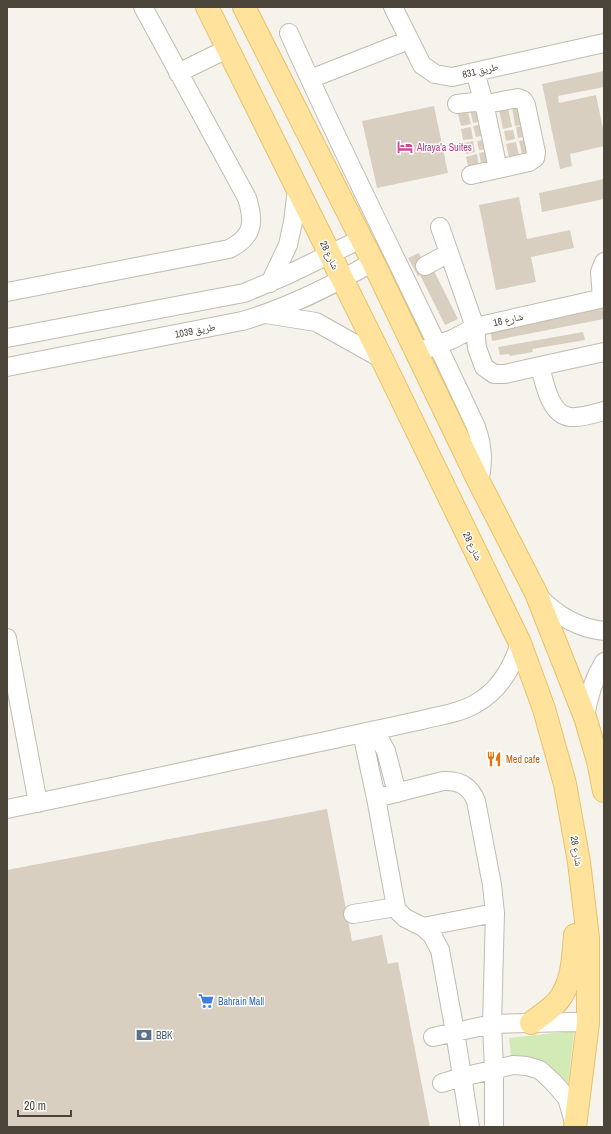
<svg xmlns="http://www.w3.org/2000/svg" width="611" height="1134" font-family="'Archivo Narrow','Noto Naskh Arabic',sans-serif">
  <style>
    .green { fill: #d2eab5 }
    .building { fill: #d8cfc1 }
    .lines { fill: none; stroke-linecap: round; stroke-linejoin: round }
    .minor-casing { stroke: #c2bbae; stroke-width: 20 }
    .major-casing { stroke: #e6c16a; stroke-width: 24 }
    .minor { stroke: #fff; stroke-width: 18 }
    .major { stroke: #ffe39c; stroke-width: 22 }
    .labels { text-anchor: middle; stroke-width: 3; stroke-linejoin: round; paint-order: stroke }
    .street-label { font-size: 10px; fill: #4b4439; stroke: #fff }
    .hotel-label { font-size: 10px; fill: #b23c85; stroke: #fff; text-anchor: start }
    .food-label { font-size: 10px; fill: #c56008; stroke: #fff; text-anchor: start }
    .shop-label { font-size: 10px; fill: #366cbe; stroke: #fff; text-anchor: start }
    .service-label { font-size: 10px; fill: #4e5e75; stroke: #fff; text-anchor: start }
  </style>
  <rect width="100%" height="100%" fill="#f6f3ec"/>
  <path class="green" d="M574,1031L568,1084L549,1065L529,1058L511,1056L509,1038Z"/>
  <path class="building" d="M604,71V87L558,96L559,103L596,95L604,133V146L570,154L572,166L560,169L542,84Z
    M522,104L526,124L515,126L512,106Z
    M434,106L448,173L377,188L362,121Z
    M481,108L484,121L473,123L470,110Z
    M508,108L512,127L503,129L499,110Z
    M468,112L471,124L461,126L458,114Z
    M484,124L486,135L476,137L473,126Z
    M526,125L528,136L518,138L516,127Z
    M471,127L473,139L463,140L461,129Z
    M513,130L515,139L506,141L504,131Z
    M487,139L489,149L479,150L477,141Z
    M530,139L533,156L523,158L519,141Z
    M473,141L475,152L466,154L464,143Z
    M516,142L520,159L510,161L506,144Z
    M489,151L492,165L482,167L479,153Z
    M477,154L479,168L469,170L466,157Z
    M604,179V199L542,212L539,193Z
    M519,197L527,239L570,230L574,248L531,257L536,282L496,290L479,205Z
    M419,253L428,271L433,269L458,319L445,325L420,275L418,276L408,258Z
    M604,306V319L492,341L490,328Z
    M583,332L585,340L532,349L533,352L510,356L509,354L500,355L498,347Z
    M327,809L352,941L382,935L388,964L398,962L430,1127H7V870Z"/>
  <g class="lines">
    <defs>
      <path id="minor" d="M393,7L422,65L435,74L452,77L604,43
        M289,33C348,166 415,295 476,427C483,446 484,463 479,482
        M475,72L484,103L498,169
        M178,73L227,49
        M310,79L409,40
        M457,104L474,102L492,103L518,98L523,100L526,105L536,152L535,158L529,162L471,175
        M440,227L475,327L477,348L484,367L494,374H505L540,366
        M425,266L449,253
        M270,283L288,245L293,222L297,189
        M7,292L229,249C253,237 255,223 247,198L143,7
        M602,298L600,272L604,262
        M266,314L316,322L382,359
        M7,338L244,293L287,275L361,239
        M426,349L453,339L475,327L604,298
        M604,352L540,366C544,382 550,415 570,417C581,418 593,414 604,411
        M7,367L242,321C288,308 331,286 373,262
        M538,596C556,615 577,628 604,631
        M7,638L38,803
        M585,717C588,697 593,680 604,662
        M375,731L386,751L397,793
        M362,733L376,798L396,907L398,911L405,918L423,927L432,935L440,950L455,1032L470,1127
        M376,798L443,781C459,780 470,786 476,801L492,885L495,913L492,1024L494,1069V1127
        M7,809C116,787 225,762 335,739C365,732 396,726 426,719C442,715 460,713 475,704C499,691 512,669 520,643
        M353,914L396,907
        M423,927L495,913
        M433,1037L492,1024L572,1022L588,1023
        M442,1083L462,1077L513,1065L527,1066L540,1070L553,1082L567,1098L574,1122"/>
      <path id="major" d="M207,7L382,359L520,643L544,709L565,784L579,862L588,938V1023L575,1127
        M244,7L373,262L479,482L536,593L585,717L598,761L604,791
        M531,1023C540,1016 550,1010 558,1001C573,982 573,958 575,935"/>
    </defs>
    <use href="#minor" class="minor-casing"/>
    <use href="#major" class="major-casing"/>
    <use href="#minor" class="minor"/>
    <use href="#major" class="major"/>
  </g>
  <defs>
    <symbol id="hotel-bare" viewBox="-9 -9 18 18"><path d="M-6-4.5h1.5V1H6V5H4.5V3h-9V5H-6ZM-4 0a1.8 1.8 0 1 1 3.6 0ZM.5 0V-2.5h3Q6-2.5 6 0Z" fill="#d1479c" stroke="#fff" stroke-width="2.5" paint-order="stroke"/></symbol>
    <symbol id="restaurant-bare" viewBox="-9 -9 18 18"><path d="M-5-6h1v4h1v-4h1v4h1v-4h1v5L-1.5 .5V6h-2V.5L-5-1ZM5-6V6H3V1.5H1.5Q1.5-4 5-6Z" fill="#e8710a" stroke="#fff" stroke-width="2.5" paint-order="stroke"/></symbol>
    <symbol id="supermarket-bare" viewBox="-9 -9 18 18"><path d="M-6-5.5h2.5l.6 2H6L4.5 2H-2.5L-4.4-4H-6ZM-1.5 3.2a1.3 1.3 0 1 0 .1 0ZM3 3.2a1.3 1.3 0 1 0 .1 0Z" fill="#3f7fe0" stroke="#fff" stroke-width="2.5" paint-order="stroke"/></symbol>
    <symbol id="bank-bare" viewBox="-9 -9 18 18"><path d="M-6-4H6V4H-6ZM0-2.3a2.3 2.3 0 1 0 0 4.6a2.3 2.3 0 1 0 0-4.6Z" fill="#5c6f8a" stroke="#fff" stroke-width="2.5" paint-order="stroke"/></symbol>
  </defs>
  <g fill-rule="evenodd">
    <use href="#hotel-bare" x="394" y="136" width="22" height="22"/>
    <use href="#restaurant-bare" x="483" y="748" width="22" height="22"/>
    <use href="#supermarket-bare" x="195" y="990" width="22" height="22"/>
    <use href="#bank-bare" x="133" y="1024" width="22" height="22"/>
  </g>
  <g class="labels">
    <g class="street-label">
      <text transform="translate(480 70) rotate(-13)" y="4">طريق 831</text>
      <text transform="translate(330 255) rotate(64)" y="4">شارع 28</text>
      <text transform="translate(508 319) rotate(-13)" y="4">شارع 16</text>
      <text transform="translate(195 330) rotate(-11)" y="4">طريق 1039</text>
      <text transform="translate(473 546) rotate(64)" y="4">شارع 28</text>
      <text transform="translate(577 851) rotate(80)" y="4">شارع 28</text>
    </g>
    <g class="hotel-label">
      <text x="417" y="151">Alraya'a Suites</text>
    </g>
    <g class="food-label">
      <text x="506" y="763">Med cafe</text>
    </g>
    <g class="shop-label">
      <text x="218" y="1005">Bahrain Mall</text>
    </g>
    <g class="service-label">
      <text x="156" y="1039">BBK</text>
    </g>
  </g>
  <rect width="611" height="1134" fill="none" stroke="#4b4439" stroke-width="16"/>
  <path d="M18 1110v6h53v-6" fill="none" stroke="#4b4439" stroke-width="2"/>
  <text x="24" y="1110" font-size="12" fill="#4b4439" stroke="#ffffff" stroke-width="3" paint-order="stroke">20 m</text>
</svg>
